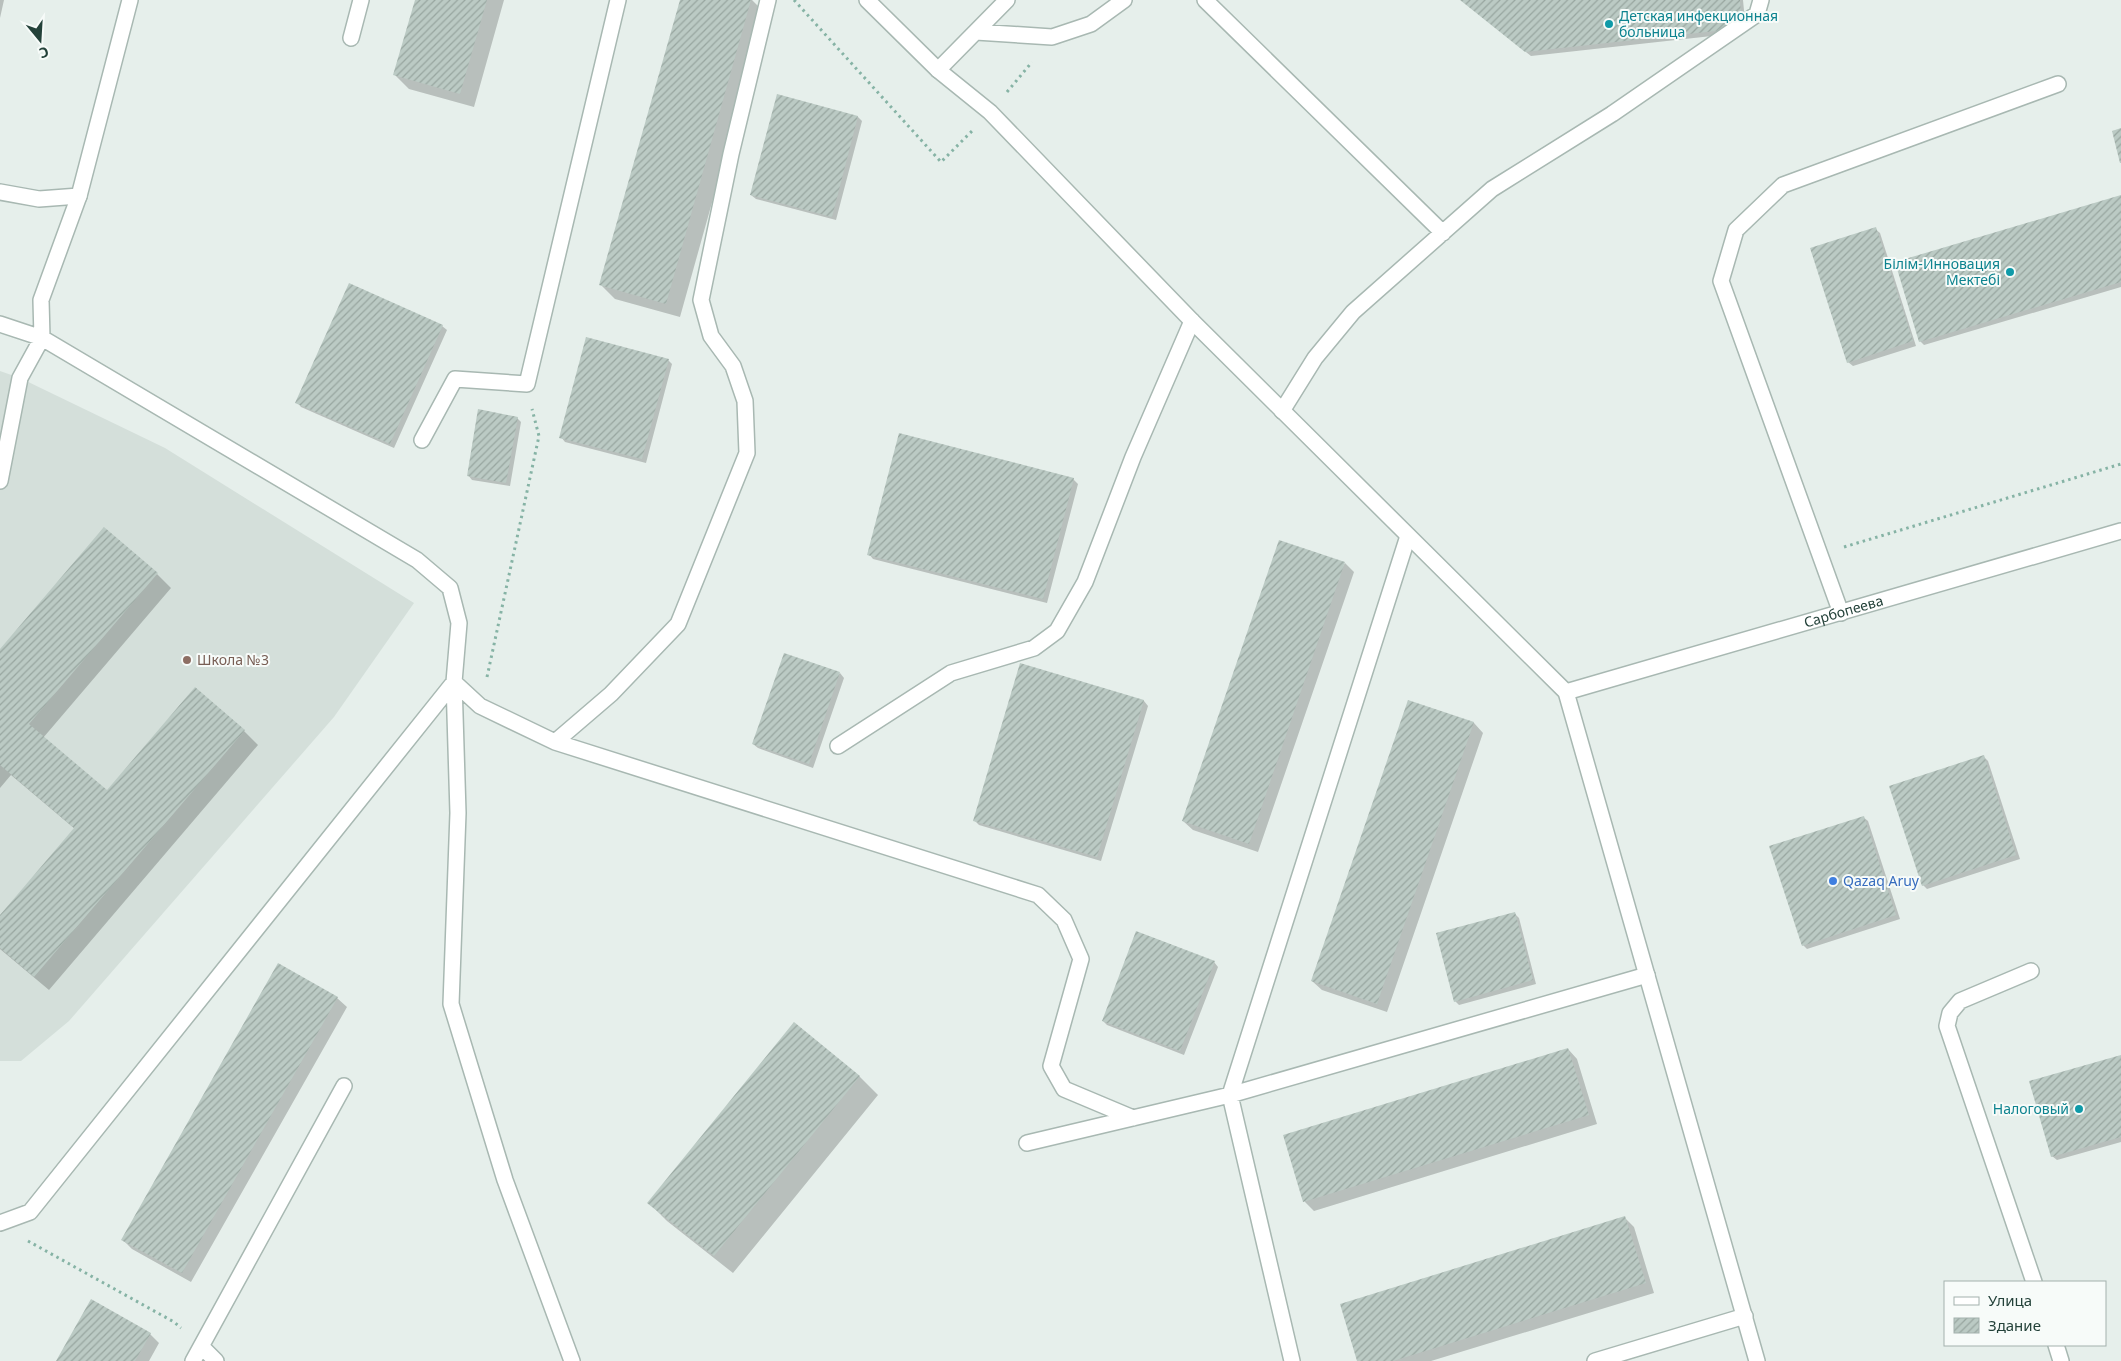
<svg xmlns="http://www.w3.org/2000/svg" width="2121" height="1361" font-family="'Noto Sans',sans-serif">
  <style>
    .built { fill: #d4dfda }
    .shadow { fill: #0003 }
    .building { fill: url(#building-hatch) }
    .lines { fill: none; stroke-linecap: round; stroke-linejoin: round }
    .service-casing { stroke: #a8b8b2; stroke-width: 18 }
    .minor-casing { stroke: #a8b8b2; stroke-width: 18 }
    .tertiary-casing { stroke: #a8b8b2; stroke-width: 18 }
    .path { stroke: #86b3a5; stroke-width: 3; stroke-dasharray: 2.5 4; stroke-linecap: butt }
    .service { stroke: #fff; stroke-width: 15 }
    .minor { stroke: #fff; stroke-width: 15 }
    .tertiary { stroke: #fff; stroke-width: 15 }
    .culture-dot { fill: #0f9aa8; stroke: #f7fbf9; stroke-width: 2 }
    .education-dot { fill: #8d6e63; stroke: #f7fbf9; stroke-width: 2 }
    .shop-dot { fill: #3f7fe0; stroke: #f7fbf9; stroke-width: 2 }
    .labels { text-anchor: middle; stroke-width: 4; stroke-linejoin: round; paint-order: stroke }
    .culture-label { font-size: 14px; fill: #0d838f; stroke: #f7fbf9; text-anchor: end }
    .street-label { font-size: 14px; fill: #24423a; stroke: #f7fbf9 }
    .education-label { font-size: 14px; fill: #785e54; stroke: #f7fbf9; text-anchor: start }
    .shop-label { font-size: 14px; fill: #366cbe; stroke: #f7fbf9; text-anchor: start }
  </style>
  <defs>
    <pattern id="building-hatch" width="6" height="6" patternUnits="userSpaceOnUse" patternTransform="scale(1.25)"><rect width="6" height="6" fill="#bbcac4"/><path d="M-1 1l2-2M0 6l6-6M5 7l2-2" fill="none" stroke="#98a6a0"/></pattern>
  </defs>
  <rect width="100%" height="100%" fill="#e6efeb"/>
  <path class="built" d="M0,371L20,378L165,448L414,603L334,717L69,1021L21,1061H0Z"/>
  <path class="shadow" d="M0,0H4L0,18Z
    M416,0H504L474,107L409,89L395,75Z
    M681,0H752L765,13L680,317L615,299L601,285Z
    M1461,0H1743L1745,21L1721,35L1531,56Z
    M858,117L862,121L836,220L756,199L751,195Z
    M2121,196V287L1924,345L1920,341Z
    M1875,229L1880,233L1916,346L1853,366L1848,362Z
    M442,326L447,330L394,448L301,407L297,402Z
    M668,360L672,364L646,463L565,442L561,437Z
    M517,418L521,422L510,486L472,480L468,475Z
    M1073,479L1078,484L1047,603L873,559L869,554Z
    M1345,563L1354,572L1258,852L1193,830L1183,821Z
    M157,574L171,588L43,738L107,792L244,731L258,745L49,990L0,949V917L75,829L11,775L0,788V651Z
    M1021,665L1144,701L1148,706L1101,861L979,825L975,821Z
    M840,673L844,678L813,768L758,748L753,744Z
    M1409,702L1474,723L1483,733L1387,1012L1322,990L1312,981Z
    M1984,757L1988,761L2020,859L1927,889L1923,885Z
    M1863,817L1868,821L1900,919L1807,949L1803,945Z
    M1514,913L1519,918L1536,984L1459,1005L1455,1001Z
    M1214,962L1218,967L1184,1055L1107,1025L1103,1021Z
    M337,998L347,1007L191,1282L132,1249L123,1240Z
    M794,1024L860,1077L878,1095L733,1273L667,1221L649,1203Z
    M1568,1049L1577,1059L1597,1124L1314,1211L1305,1202L1285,1136Z
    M2121,1056V1142L2057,1160L2052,1156Z
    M1624,1217L1634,1227L1654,1293L1431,1361H1358Z
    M150,1334L159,1343L149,1361H57Z"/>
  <path class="building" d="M415,0H487L460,94L393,75Z
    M680,0H751L666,304L599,285Z
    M1460,0H1740L1741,17L1716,31L1525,52Z
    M777,94L858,116L832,217L750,195Z
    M2121,128V163H2120L2112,131Z
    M2121,195V282L1919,342L1895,262Z
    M1876,227L1913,341L1847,363L1810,248Z
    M349,283L443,325L390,444L295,403Z
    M586,337L669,359L642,459L559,438Z
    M478,409L518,417L506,483L467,476Z
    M899,433L1074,478L1043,599L867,555Z
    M104,527L158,573L29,724L107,790L195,687L245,730L34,977L0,948V915L74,828L0,765V649Z
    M1279,540L1345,562L1249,844L1182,821Z
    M784,653L840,672L809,764L752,744Z
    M1020,663L1144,700L1097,857L973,821Z
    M1408,700L1474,722L1377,1004L1311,981Z
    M1984,755L2016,855L1922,886L1889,786Z
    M1864,816L1896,915L1802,946L1769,846Z
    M1515,912L1533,980L1454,1002L1436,933Z
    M1136,931L1215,961L1180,1051L1102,1021Z
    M278,963L338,997L182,1273L121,1240Z
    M794,1022L860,1076L714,1256L647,1203Z
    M1568,1048L1589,1115L1303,1202L1283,1135Z
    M2121,1055V1137L2051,1157L2029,1081Z
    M1625,1216L1646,1283L1393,1361H1357L1340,1304Z
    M91,1299L151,1333L135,1361H56Z"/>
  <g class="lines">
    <defs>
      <path id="service" d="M1205,0L1443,233
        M976,32L1052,37L1091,24L1124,0
        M351,38L361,0
        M938,70L1007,0
        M79,196L41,300L42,338L417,560L450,588L459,623L454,682L458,813L451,1004L505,1180L572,1361
        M0,324L42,338L20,378L0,481
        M1282,411L1315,358L1353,312L1492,189L1612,114L1757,14L1761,0
        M422,440L455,379L527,384L618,0
        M1841,613L1721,281L1736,230L1783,185L2058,84
        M555,742L611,694L678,624L747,453L745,401L733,366L711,336L701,300L731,154L768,0
        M838,746L951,673L1034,648L1057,631L1085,582L1133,457L1192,321
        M2031,971L1960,1001L1950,1013L1947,1026L2034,1282
        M1027,1143L1230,1095L1647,975
        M0,1223L30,1212L454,682L480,706L555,742L1038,895L1064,920L1081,959L1051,1066L1064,1089L1133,1118
        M2056,1345L2061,1361
        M202,1347L216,1361
        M193,1361L344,1086
        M1292,1361L1230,1095L1408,536
        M1595,1361L1745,1316"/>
      <path id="minor" d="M0,192L39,199L79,196L130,0"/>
      <g id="tertiary">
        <path d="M867,0L938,70L990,112L1192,321L1566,692L1757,1361"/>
        <path id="s1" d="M1566,692L2121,531"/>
      </g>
    </defs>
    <use href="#service" class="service-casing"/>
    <use href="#minor" class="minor-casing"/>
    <use href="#tertiary" class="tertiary-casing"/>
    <path class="path" d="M794,0L941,162L973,130
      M1007,92L1032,62
      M1844,547L2121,464
      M487,677L539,436L532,409
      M28,1241L174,1322L181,1328"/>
    <use href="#service" class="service"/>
    <use href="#minor" class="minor"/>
    <use href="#tertiary" class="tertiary"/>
  </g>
  <g class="culture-dot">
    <circle cx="1609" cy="24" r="5"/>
    <circle cx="2010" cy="272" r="5"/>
    <circle cx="2079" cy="1109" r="5"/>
  </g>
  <circle class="education-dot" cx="187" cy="660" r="5"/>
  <circle class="shop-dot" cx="1833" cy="881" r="5"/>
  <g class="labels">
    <g class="culture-label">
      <text x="1619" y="21" text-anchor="start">Детская инфекционная<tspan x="1619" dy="16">больница</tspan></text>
      <text x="2000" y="269">Білім-Инновация<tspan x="2000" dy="16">Мектебі</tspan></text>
      <text x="2069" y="1114">Налоговый</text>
    </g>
    <g class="street-label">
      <text dy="5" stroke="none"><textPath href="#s1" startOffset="289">Сарбопеева</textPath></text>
    </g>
    <g class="education-label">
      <text x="197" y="665">Школа №3</text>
    </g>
    <g class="shop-label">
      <text x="1843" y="886">Qazaq Aruy</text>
    </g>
  </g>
  <rect x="1944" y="1281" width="162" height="65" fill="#f7fbf9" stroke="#a3b1ad"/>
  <rect x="1954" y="1297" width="25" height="8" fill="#ffffff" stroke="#a3b1ad"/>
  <text x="1988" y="1306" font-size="15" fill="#24423a">Улица</text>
  <rect x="1954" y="1318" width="25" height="15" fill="url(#building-hatch)" stroke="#a3b1ad"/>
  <text x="1988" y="1331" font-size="15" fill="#24423a">Здание</text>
  <g transform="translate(40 40) rotate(162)" stroke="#f7fbf9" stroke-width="4" paint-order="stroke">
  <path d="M0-4L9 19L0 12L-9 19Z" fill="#24423a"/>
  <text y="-8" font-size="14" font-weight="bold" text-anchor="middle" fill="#24423a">С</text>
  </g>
</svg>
